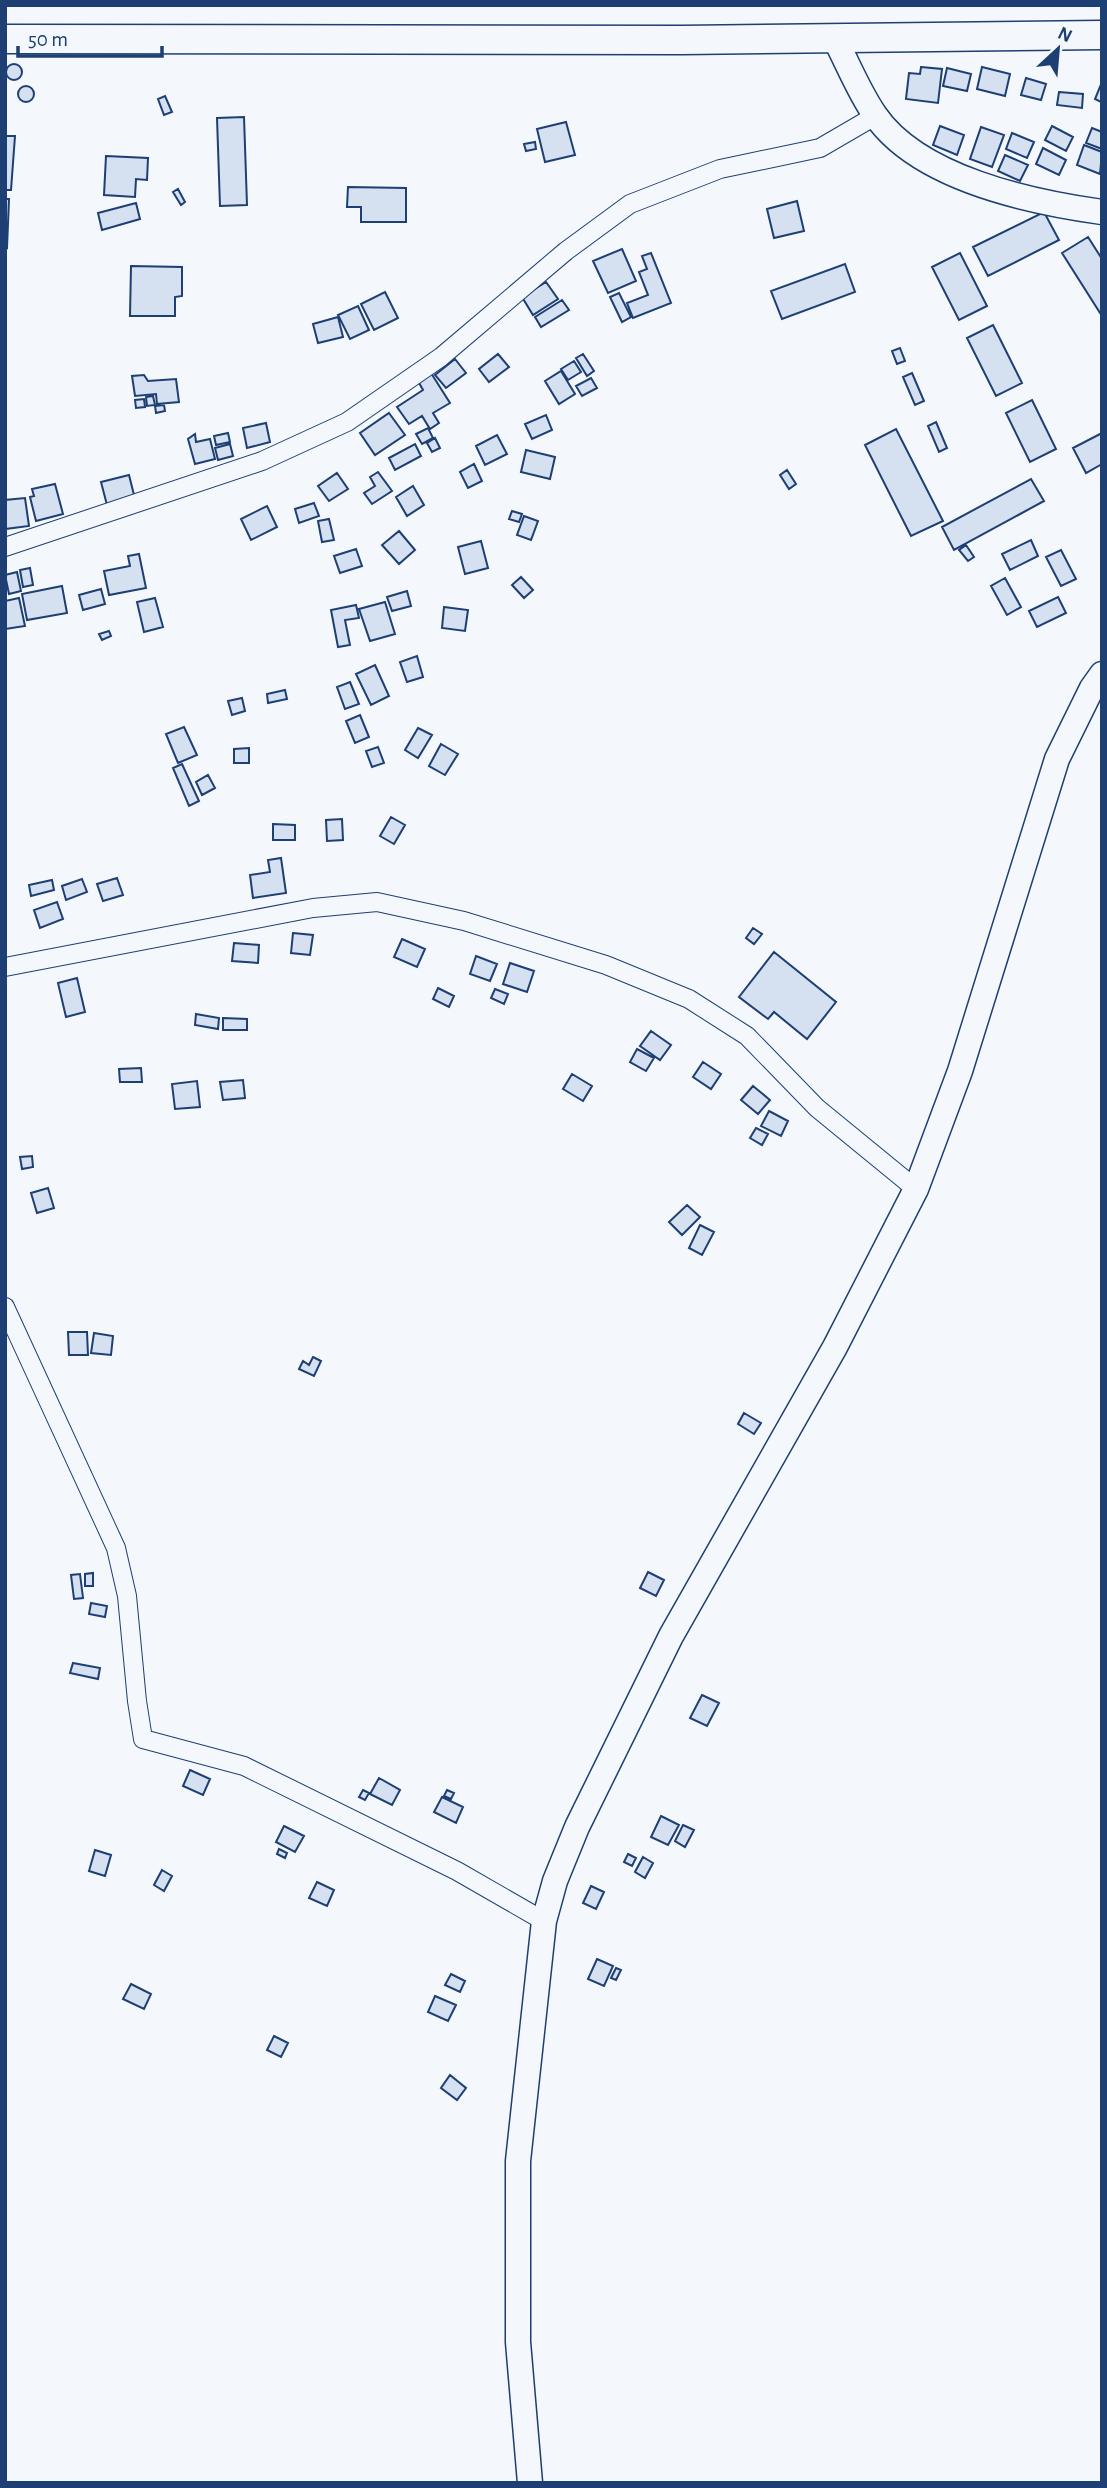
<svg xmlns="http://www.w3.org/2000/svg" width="1107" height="2488" font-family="'Alegreya Sans',sans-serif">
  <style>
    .building { fill: #d5e0f0; stroke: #1d3f73; stroke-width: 2 }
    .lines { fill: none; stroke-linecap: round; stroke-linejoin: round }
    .street-casing { stroke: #1d3f73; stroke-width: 20 }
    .secondary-casing { stroke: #1d3f73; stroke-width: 27 }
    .primary-casing { stroke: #1d3f73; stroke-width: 31 }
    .street { stroke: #f4f7fb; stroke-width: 18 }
    .secondary { stroke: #f4f7fb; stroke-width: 24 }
    .primary { stroke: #f4f7fb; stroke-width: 28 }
  </style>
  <rect width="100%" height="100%" fill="#f4f7fb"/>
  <path class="building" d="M6 72a8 8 0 1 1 16 0a8 8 0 1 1-16 0Z
    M921,67L942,69L938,103L906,99L909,73L920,74Z
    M982,67L1010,74L1005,96L977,89Z
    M947,68L971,74L967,91L943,86Z
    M1026,78L1046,84L1041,100L1021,95Z
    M1102,82V100L1101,102L1095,99Z
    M18 94a8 8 0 1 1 16 0a8 8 0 1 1-16 0Z
    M1059,92L1083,94L1082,108L1057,105Z
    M165,96L172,112L164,115L158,99Z
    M244,117L247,205L220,206L217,118Z
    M566,122L575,155L545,162L537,129Z
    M940,126L964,135L957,155L933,145Z
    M1052,126L1073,137L1066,151L1045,140Z
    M981,127L1004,135L992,167L970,159Z
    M1092,128L1102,132V149L1086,143Z
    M1012,133L1034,142L1027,158L1006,149Z
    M5,136H15L11,190H5Z
    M535,142L536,149L526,151L524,144Z
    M1084,145L1102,152L1100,174L1077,165Z
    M1043,148L1066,160L1059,175L1036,164Z
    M1005,155L1028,165L1020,181L998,171Z
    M106,156L148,158L147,180L136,179L135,197L104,195Z
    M348,187L406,188V222H361V207H347Z
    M178,189L185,202L181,205L173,192Z
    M5,199H9L7,248L5,247Z
    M797,201L804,231L774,238L767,209Z
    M136,203L140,219L102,230L98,213Z
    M1044,212L1059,240L988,276L973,247Z
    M1088,237L1102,259V316L1062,253Z
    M622,249L636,281L608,293L593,261Z
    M651,253L671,303L633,318L627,303L648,295L639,272L647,269L642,256Z
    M960,253L987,306L959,320L932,267Z
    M845,264L855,292L782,319L771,291Z
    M131,266L182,267V296L175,297V316H130Z
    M546,282L558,299L533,315L522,297Z
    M385,292L398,318L374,330L361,304Z
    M619,293L631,317L622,322L610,297Z
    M562,300L569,310L541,327L535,317Z
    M358,306L369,330L350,339L338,315Z
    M338,317L343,337L318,343L313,324Z
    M993,325L1022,383L996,396L967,338Z
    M900,348L905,361L897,364L892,351Z
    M498,354L509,367L489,382L479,369Z
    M583,354L594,371L587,376L576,358Z
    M455,359L466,373L446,388L435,375Z
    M574,361L581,372L568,380L561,369Z
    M561,371L575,394L559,404L545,381Z
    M431,373L450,403L433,413L439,423L430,429L422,416L409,424L397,407L423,390L418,381Z
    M912,373L924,401L915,405L903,377Z
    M144,375L148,381L176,379L179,402L157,404L156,394L135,396L132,376Z
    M591,378L597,388L582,396L576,386Z
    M153,396L155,405L147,406L146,397Z
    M144,399L145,407L136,408L135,400Z
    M1032,400L1056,449L1030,462L1006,413Z
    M164,405L165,411L156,413L155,406Z
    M389,413L405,435L375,455L360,433Z
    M546,415L552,430L532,439L525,424Z
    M936,422L947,448L939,452L928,426Z
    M266,423L270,442L247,448L243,428Z
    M428,428L433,438L422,444L416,434Z
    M896,429L943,521L911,536L865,445Z
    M228,433L230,442L216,445L214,436Z
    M1102,433V464L1086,473L1073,448Z
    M195,434L196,442L210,439L215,459L195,464L188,439Z
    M497,435L507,454L485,465L476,446Z
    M435,438L440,448L432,452L427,443Z
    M230,444L233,456L218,460L215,448Z
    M415,444L421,456L395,470L389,458Z
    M526,450L555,457L550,479L521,472Z
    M474,464L482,481L468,488L460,472Z
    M787,470L796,484L789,489L780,475Z
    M378,472L392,491L372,504L364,493L375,486L370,477Z
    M337,473L348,489L329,501L318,486Z
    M129,475L135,499L107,505L101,482Z
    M1031,479L1044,501L954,550L942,527Z
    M55,484L63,514L36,521L30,497L34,496L32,489Z
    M413,486L424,505L407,516L396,497Z
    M25,498L29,526L5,529V500Z
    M314,503L319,516L299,523L295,509Z
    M267,506L277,527L251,540L241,519Z
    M512,511L522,514L519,522L509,519Z
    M524,516L538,521L531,540L517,535Z
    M329,519L334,540L322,542L318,521Z
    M399,531L415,550L399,564L382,545Z
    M1031,540L1038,556L1010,570L1002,554Z
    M481,541L488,568L465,574L458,547Z
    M966,545L974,557L968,561L959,550Z
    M356,549L362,566L340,573L334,556Z
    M1061,550L1076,579L1061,586L1046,557Z
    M139,554L146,588L109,595L104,571L130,566L128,556Z
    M30,568L33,585L23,587L20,570Z
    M17,572L21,591L9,594L5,575Z
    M521,577L533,590L524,598L512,585Z
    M1005,578L1021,607L1007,615L991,586Z
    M62,586L67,613L27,620L22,594Z
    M101,589L105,604L83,610L79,595Z
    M407,591L411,606L392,611L387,597Z
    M1058,597L1066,613L1037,627L1029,611Z
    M19,598L25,626L5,629V601Z
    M155,598L163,627L144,632L137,602Z
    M385,602L395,634L370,641L359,609Z
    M356,605L359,618L345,620L350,645L338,647L331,610Z
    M444,607L468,610L465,631L442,628Z
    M109,631L111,636L102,640L99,634Z
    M417,656L423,677L407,682L400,662Z
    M375,665L389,696L371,705L356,674Z
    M350,682L359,704L345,709L337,687Z
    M285,690L287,699L268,703L267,694Z
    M242,698L245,711L232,715L228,701Z
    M360,715L369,737L355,743L346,721Z
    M184,727L197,755L178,763L166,734Z
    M418,728L432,735L418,758L405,750Z
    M441,744L458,754L445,775L429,766Z
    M378,747L384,763L372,767L366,751Z
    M249,748V763H234V749Z
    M182,764L199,801L189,806L173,768Z
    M208,775L215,788L202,795L196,782Z
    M391,817L405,825L394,844L380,836Z
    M342,819L343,840L327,841L326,820Z
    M273,824L295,825V840H273Z
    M281,858L286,893L253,898L250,875L270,872L268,860Z
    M117,878L123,895L103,901L97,884Z
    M82,879L87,892L66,900L62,886Z
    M52,880L54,890L31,896L29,885Z
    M57,902L63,919L40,928L34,910Z
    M753,928L762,934L754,944L746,938Z
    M293,933L313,935L310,955L291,953Z
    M402,939L425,949L417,967L394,957Z
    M234,943L259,945L258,963L232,961Z
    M774,952L836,1002L807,1039L774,1012L768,1019L739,997Z
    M476,956L497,964L490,981L470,974Z
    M510,963L534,971L527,992L503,984Z
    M77,978L85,1012L66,1017L58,983Z
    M438,988L454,996L449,1007L433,999Z
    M495,989L508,994L504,1004L491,998Z
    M196,1014L219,1018L218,1029L195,1025Z
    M223,1018L247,1019V1030H223Z
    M651,1031L671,1045L660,1060L640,1046Z
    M637,1049L654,1058L646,1071L630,1062Z
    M703,1062L721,1074L711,1089L693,1077Z
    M141,1068L142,1082H120L119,1069Z
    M572,1074L592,1086L583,1101L563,1089Z
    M243,1080L245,1098L223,1100L220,1082Z
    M197,1081L200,1107L175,1109L172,1084Z
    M753,1086L770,1100L758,1114L741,1100Z
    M769,1111L788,1121L781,1136L761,1126Z
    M756,1128L768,1134L762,1145L750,1138Z
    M32,1156L33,1167L22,1169L20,1157Z
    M48,1188L54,1208L37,1213L31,1193Z
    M687,1205L700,1217L682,1235L669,1222Z
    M700,1225L714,1232L702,1255L689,1248Z
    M68,1332H87L88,1355H69Z
    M94,1333L113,1336L111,1355L91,1353Z
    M313,1357L321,1361L314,1376L299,1369L303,1361L309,1365Z
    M744,1413L761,1423L754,1434L738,1424Z
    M648,1572L664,1580L656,1596L640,1588Z
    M93,1573V1586H85V1574Z
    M80,1574L83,1598L74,1599L71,1575Z
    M91,1603L107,1606L105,1617L89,1614Z
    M73,1663L100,1668L98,1679L70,1673Z
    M702,1695L719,1703L707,1726L690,1718Z
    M190,1770L210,1779L203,1795L183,1786Z
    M379,1778L400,1790L392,1805L370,1794Z
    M363,1790L369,1793L365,1800L359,1797Z
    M447,1790L454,1793L451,1799L444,1796Z
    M442,1797L463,1807L456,1823L434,1812Z
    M661,1816L679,1825L668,1845L651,1837Z
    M683,1825L694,1830L685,1847L675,1841Z
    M284,1826L304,1836L295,1852L276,1842Z
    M279,1849L287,1853L285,1858L277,1854Z
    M95,1850L111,1855L105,1876L89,1871Z
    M628,1854L636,1858L632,1866L624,1862Z
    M643,1857L653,1863L645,1878L635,1872Z
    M162,1870L172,1876L164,1891L154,1885Z
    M317,1882L334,1890L327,1906L309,1898Z
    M591,1886L604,1892L596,1909L583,1903Z
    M597,1959L613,1966L604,1986L588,1979Z
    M616,1968L621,1970L616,1980L611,1978Z
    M451,1974L465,1981L460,1992L445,1985Z
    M131,1984L151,1994L144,2009L123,1999Z
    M435,1996L456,2005L448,2021L428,2012Z
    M274,2036L288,2043L281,2057L267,2050Z
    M450,2075L466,2088L457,2100L441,2088Z"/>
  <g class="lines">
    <defs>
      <path id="street" d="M5,547L262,461L347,422L441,357L566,251L630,204L720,169L820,148L875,116
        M5,967L313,908L377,902L464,921L606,965L689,999L747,1036L817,1108L916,1189
        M5,1307L116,1548L127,1596L137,1701L143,1739L244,1766L457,1871L544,1921"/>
      <path id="secondary" d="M835,39C848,64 859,92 875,115C918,178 1030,202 1102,212
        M530,2483L518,2342V2161L544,1921L555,1881L577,1827L671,1636L835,1347L916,1189L960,1071L1057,759L1092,688L1102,674"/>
      <path id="primary" d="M5,39L682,40L1102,35"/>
    </defs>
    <use href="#street" class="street-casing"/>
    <use href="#secondary" class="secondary-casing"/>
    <use href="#primary" class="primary-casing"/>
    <use href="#street" class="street"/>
    <use href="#secondary" class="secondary"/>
    <use href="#primary" class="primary"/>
  </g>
  <rect width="1107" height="2488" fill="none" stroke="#1d3f73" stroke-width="14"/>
  <g transform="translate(1058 49) rotate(26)" stroke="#f4f7fb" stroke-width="5" paint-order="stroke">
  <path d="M0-5L12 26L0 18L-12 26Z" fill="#1d3f73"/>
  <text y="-10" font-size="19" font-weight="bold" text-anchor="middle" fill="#1d3f73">N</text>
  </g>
  <path d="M18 46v10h144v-10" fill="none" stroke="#1d3f73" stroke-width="3.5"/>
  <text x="28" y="46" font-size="21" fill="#1d3f73" stroke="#f4f7fb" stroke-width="5" paint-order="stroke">50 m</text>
</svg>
